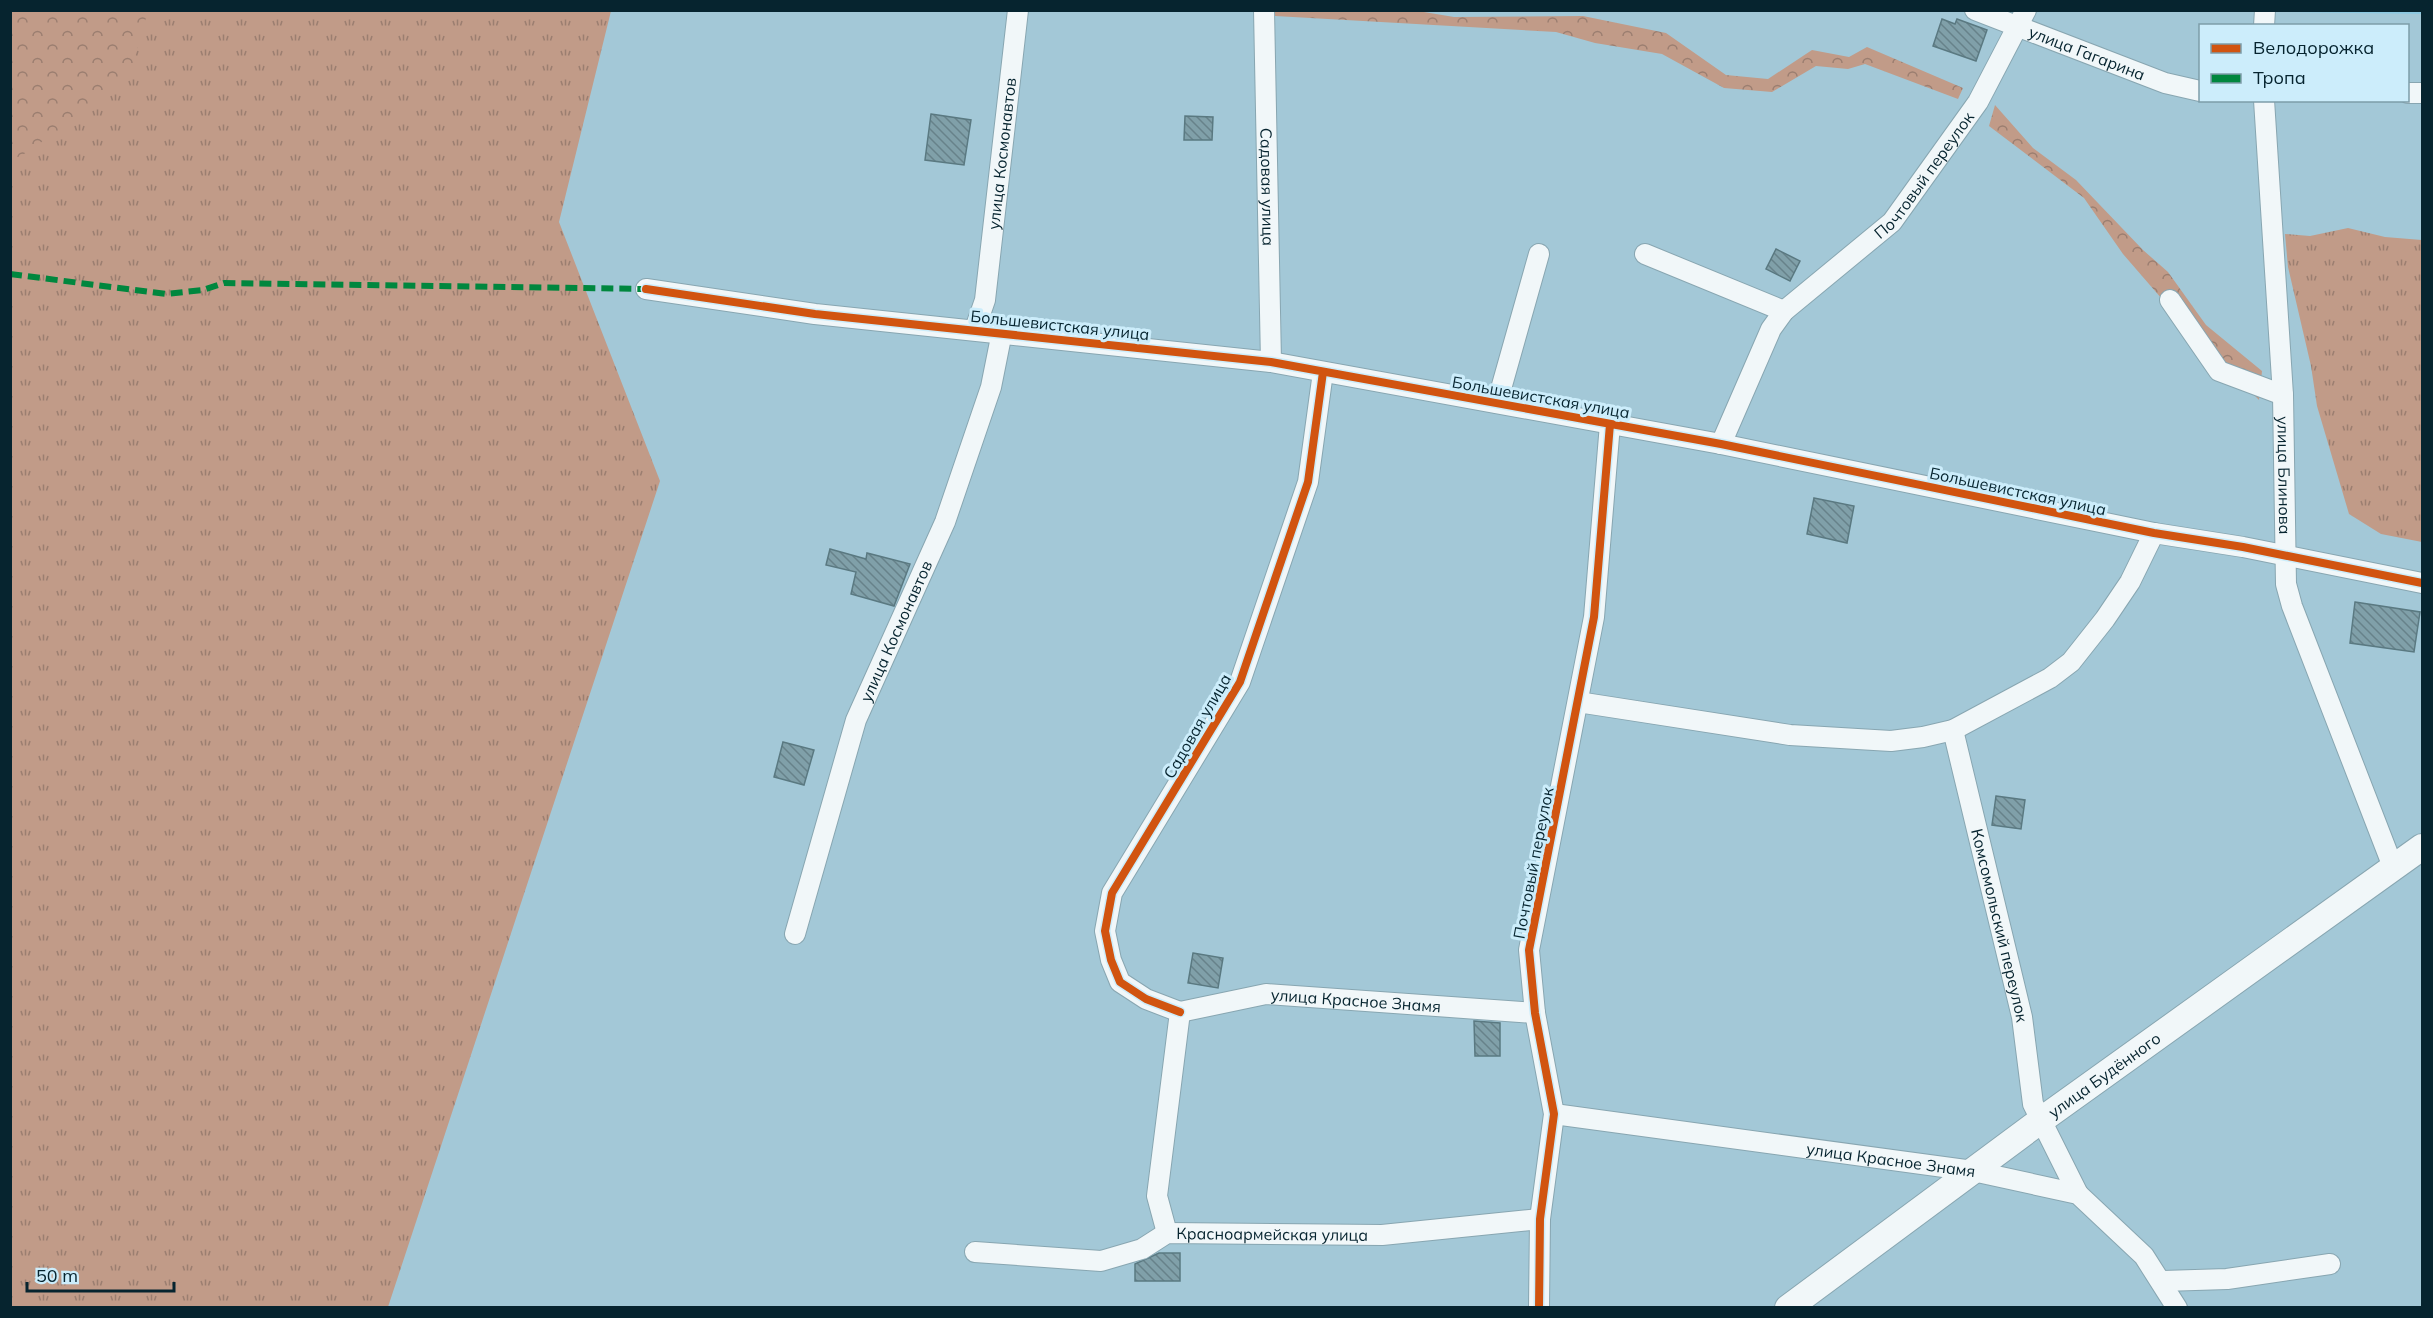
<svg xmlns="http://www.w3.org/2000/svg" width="2433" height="1318" font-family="Mulish,sans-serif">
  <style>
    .built { fill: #8cc9e1 }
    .grass { fill: url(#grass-tufts) }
    .forest { fill: url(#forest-crowns) }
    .building { fill: url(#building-back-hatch); stroke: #5a7981; stroke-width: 1.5 }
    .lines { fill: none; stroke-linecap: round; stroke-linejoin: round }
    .minor-casing { stroke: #88a6b1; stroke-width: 22 }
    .major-casing { stroke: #88a6b1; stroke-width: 28 }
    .minor { stroke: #f1f7f9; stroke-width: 20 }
    .major { stroke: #f1f7f9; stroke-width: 26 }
    .quiet { stroke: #00873e; stroke-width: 6; stroke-dasharray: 12 6; stroke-linecap: butt }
    .cycleway-casing { stroke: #ccedfb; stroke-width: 11 }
    .cycleway { stroke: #d15410; stroke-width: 8 }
    .labels { text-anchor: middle; stroke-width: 6; stroke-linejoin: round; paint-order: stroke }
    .street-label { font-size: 16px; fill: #06242f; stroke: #ccedfb }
  </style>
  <defs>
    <pattern id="grass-tufts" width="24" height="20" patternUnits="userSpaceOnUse" patternTransform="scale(1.5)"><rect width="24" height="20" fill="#c19b88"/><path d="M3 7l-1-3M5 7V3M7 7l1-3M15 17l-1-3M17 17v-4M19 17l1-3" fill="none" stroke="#9b7e70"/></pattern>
    <pattern id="forest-crowns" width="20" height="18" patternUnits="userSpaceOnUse" patternTransform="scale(1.5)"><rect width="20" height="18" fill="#c19b88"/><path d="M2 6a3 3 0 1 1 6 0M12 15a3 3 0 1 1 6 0" fill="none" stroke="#9b7e70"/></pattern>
    <pattern id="building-back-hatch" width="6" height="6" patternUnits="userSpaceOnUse" patternTransform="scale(1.5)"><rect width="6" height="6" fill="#80a0a9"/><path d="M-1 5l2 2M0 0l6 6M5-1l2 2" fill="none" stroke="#67828a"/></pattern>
  </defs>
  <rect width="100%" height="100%" fill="#a3c8d7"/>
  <path class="built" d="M2284,10H2422V14L2284,12Z"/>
  <path class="grass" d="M10,11H611L559,222L660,481L388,1307H11Z
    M2348,228L2385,237L2422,240V542L2381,534L2349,514L2317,406L2311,366L2288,267L2285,234L2310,236Z"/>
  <path class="forest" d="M11,10L148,11L132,66L102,101L21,156L11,159Z
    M1412,10L1454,17L1583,16L1666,33L1726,75L1768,79L1812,50L1849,57L1867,47L1963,88L1958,99L1865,64L1848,69L1816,66L1772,92L1724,88L1662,54L1595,43L1556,32L1275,16L1274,11Z
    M1995,105L2033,148L2076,180L2143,250L2168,272L2206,325L2262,371L2259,400L2181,321L2123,254L2084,198L1989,126Z"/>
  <path class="building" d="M1942,19L1955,24L1957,19L1987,30L1976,61L1933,46Z
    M931,114L971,120L964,165L925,160Z
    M1185,116L1213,117L1212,140H1184Z
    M1776,249L1800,261L1790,281L1766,269Z
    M1814,498L1854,506L1847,543L1807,534Z
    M830,549L866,559L867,553L910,564L894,606L851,594L856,572L826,565Z
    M2355,602L2420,612L2414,652L2350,643Z
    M783,742L814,750L804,785L774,777Z
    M1996,796L2025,800L2021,829L1992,825Z
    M1193,953L1223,958L1218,988L1188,983Z
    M1474,1021L1500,1023V1056H1475Z
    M1159,1253H1180V1281H1135V1264Z"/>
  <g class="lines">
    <defs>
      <g id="minor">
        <path id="s1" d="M1264,10L1271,362"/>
        <path id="s2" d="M1975,10L2165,83L2200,91"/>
        <path d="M2264,26L2265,10"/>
        <path d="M2408,93H2422"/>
        <path id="s3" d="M2264,100L2283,395L2286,584L2292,606L2393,867"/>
        <path d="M1645,254L1784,311"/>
        <path d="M646,289L815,314L1271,362L1721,444L2154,533L2243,547L2422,583"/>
        <path d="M2170,300L2219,371L2283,395"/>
        <path id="s4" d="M975,329L985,300L1018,10"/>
        <path d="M1497,403L1539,254"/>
        <path id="s5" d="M1721,444L1771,329L1784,311L1892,222L1978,102L2026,10"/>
        <path d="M1578,702L1790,735L1891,741L1923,737L1953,730L2050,678L2071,662L2105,619L2130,582L2154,533"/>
        <path id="s6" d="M1953,730L2022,1017L2033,1104L2078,1194"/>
        <path id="s7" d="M795,934L856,720L945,522L991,387L1002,332"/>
        <path d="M1180,1012L1146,999L1120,982L1111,960L1105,931L1112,893L1240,682L1308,482L1323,372"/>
        <path id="s8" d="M1180,1012L1266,994L1535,1013"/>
        <path id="s9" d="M1554,1114L1973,1171L2078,1194L2144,1256L2177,1308"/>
        <path d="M1167,1233L1157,1196L1180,1012"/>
        <path id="s10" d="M975,1252L1101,1261L1142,1249L1167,1233L1382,1235L1540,1219"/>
        <path d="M2163,1281L2227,1279L2330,1264"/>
        <path d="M1539,1308L1540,1219L1554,1114L1535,1013L1529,950L1594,617L1610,424"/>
      </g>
      <g id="major">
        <path id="s11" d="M1788,1308L2040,1121L2422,847"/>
      </g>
    </defs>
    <use href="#minor" class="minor-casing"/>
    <use href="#major" class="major-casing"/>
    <use href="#minor" class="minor"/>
    <use href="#major" class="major"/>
    <path class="quiet" d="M10,274L166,294L203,290L224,283L646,289"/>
    <defs>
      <path id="cycleway" d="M646,289L815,314L1271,362L1721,444L2154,533L2243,547L2422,583
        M1180,1012L1146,999L1120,982L1111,960L1105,931L1112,893L1240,682L1308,482L1323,372
        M1539,1308L1540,1219L1554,1114L1535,1013L1529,950L1594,617L1610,424"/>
    </defs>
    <use href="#cycleway" class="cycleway-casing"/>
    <use href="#cycleway" class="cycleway"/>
  </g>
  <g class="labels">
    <g class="street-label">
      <text dy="6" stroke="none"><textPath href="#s2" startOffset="120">улица Гагарина</textPath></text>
      <text dy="6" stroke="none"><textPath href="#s4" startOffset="178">улица Космонавтов</textPath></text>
      <text dy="6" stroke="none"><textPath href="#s5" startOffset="344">Почтовый переулок</textPath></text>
      <text dy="6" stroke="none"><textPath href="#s1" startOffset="177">Садовая улица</textPath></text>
      <text transform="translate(1060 325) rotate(6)" y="6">Большевистская улица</text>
      <text transform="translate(1541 397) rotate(10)" y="6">Большевистская улица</text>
      <text dy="6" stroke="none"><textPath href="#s3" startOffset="376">улица Блинова</textPath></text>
      <text transform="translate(2018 491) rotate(12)" y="6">Большевистская улица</text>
      <text dy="6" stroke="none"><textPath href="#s7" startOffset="320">улица Космонавтов</textPath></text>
      <text transform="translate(1197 726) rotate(-60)" y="6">Садовая улица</text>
      <text transform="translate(1533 863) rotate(-79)" y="6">Почтовый переулок</text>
      <text dy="6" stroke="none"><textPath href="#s6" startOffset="201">Комсомольский переулок</textPath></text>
      <text dy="6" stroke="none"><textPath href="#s8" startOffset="178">улица Красное Знамя</textPath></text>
      <text dy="6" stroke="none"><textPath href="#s11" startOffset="393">улица Будённого</textPath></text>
      <text dy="6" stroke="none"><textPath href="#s9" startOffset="340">улица Красное Знамя</textPath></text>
      <text dy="6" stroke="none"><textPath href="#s10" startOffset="304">Красноармейская улица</textPath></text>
    </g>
  </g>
  <rect width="2433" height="1318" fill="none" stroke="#06242f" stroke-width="24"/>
  <rect x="2199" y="24" width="210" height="78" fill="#ccedfb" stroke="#7d9da9" stroke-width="1.5"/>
  <rect x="2211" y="44" width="30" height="9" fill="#d15410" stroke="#7d9da9" stroke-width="1.5"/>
  <text x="2253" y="54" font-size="18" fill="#06242f">Велодорожка</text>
  <rect x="2211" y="74" width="30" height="9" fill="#00873e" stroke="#7d9da9" stroke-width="1.5"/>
  <text x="2253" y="84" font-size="18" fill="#06242f">Тропа</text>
  <path d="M27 1282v9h147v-9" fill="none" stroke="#06242f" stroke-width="3"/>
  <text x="36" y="1282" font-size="18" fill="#06242f" stroke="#ccedfb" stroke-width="4.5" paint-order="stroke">50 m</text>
</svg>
